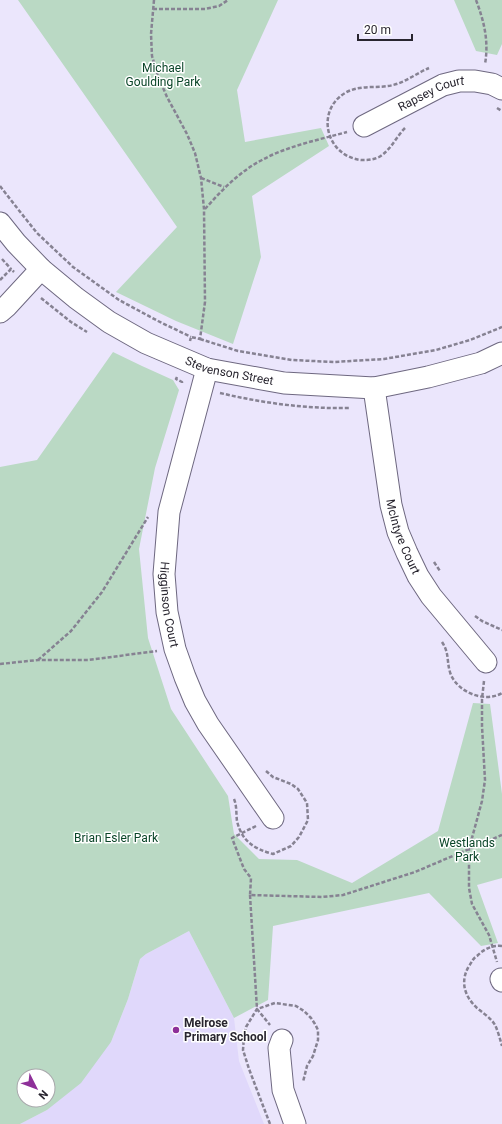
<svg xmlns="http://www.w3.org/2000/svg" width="502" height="1124" font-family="Roboto,sans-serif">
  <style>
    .built { fill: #e0d8fb }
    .green { fill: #bad9c4; fill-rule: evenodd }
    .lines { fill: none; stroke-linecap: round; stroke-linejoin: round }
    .minor-casing { stroke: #6e6880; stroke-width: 23 }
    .path { stroke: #868292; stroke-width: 2.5; stroke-dasharray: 4 2; stroke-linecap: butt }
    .minor { stroke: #fff; stroke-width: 21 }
    .poi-dot { fill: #8e3099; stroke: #fff; stroke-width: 1.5 }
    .labels { text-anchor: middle; stroke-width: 3; stroke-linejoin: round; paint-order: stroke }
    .park-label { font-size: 12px; fill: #0a4528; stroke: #fff }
    .street-label { font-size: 12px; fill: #28252f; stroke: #fff }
    .poi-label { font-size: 12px; font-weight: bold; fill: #28252f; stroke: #fff; text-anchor: start }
  </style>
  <rect width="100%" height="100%" fill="#ebe6fc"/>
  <path class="built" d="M189,931L234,1018L239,1061L264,1124H20L47,1110L111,1042L128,999L140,959L146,954Z"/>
  <path class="green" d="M18,0H278L237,90L245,142L321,128L329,146L252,196L261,257L233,344L176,321L116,292L177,227Z
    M454,0H502V44L497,55L476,51Z
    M113,352L142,366L173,380L179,390L155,468L139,549L148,638L171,709L228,796L234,834L259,859L297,860L352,883L438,831L473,703L490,704L502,794V878L477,885L498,943L481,946L429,893L273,926L268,1000L234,1018L189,931L146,954L140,959L128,999L111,1042L81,1083L47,1110L20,1124H0V467L37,460ZM24,1076H48V1100H24Z"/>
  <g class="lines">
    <defs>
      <g id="minor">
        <path id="s1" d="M364,126L443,85L459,81H475L492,84L502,89"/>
        <path id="s2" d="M0,223L16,243L41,269L76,298L109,322L146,343L207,369L284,383L374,388L428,377L481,363L502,353"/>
        <path d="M0,312L7,306L41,269"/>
        <path id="s3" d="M207,369L169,512L164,574L167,612L175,649L185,677L195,701L208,724L273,818"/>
        <path id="s4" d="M374,388L391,505L398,532L407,553L418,576L431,596L486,662"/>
        <path d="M501,979L502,981"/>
        <path d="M282,1040L279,1048L283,1090L295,1124"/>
      </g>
    </defs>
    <use href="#minor" class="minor-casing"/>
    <path class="path" d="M154,0L151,34L152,56L158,76L167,97L187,134L195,153L201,178L204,209L205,302L200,339L191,337L190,341
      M476,0C484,21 489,41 485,64
      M153,9H205L219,6L228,0
      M497,108L502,111
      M405,128C396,137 391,150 379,157C373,160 367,160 361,160C326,156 315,111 345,93C360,84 378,89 393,85C406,82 417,73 429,68
      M201,178L224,187
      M0,186L21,213L37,233L73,267L119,300L158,321L191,337
      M205,209C221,191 238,173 260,161C287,146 318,140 347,132
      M2,259L11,269
      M0,280L11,269L14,272
      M41,298L71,322L87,332
      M200,339L238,351L292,360L334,362L384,359L436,350L470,340L502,327
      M177,377L176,379L182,382V385
      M220,393C263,403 306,409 350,408
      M434,562L440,571
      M475,616L482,621L502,630
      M442,642C450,654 446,662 451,675C459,693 485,703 502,693
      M38,660L71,631L102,592L148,517
      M0,664L38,660H88L157,651
      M484,681L482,699V726L485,780L482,801L469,849V888L472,904L489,935L497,962
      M234,799C237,806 236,814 237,821C242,842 255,849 273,854L291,846L299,837L308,820L307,803L298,789L291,784L273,777L266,771
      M256,826L232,838L244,869L251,878L250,895L322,897L343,895L415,872L502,835
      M250,895L257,1009L270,1025
      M502,946C492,945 484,949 477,956C473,958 472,962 469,966C460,981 464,996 477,1008C483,1013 491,1018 495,1025C498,1031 500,1039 502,1046
      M270,1124L249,1069L243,1050L244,1036L246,1027L257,1009L275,1003L296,1006L304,1011L311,1018L315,1024L318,1030V1040L313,1056L307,1066L303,1082"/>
    <use href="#minor" class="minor"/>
  </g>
  <circle class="poi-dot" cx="176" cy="1030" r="4"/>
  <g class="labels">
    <g class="park-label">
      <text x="163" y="72">Michael<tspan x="163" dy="14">Goulding Park</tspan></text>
      <text x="116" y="842">Brian Esler Park</text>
      <text x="467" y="847">Westlands<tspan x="467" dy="14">Park</tspan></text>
    </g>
    <g class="street-label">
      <text dy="4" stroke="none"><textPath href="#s1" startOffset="75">Rapsey Court</textPath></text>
      <text dy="4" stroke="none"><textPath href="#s2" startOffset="279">Stevenson Street</textPath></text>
      <text dy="4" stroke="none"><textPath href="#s4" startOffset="152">McIntyre Court</textPath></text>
      <text dy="4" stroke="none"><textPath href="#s3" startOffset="241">Higginson Court</textPath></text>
    </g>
    <g class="poi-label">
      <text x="184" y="1027">Melrose<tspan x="184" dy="14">Primary School</tspan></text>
    </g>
  </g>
  <g transform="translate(36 1088) rotate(132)"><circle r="19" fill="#ffffff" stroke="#a9a8ac"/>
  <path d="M0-3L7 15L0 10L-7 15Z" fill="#8e3099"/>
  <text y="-6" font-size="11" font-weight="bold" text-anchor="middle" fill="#28252f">N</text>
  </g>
  <path d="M358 34v6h54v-6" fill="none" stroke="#28252f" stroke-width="2"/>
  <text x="364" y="34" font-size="12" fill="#28252f" stroke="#ffffff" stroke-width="3" paint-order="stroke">20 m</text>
</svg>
